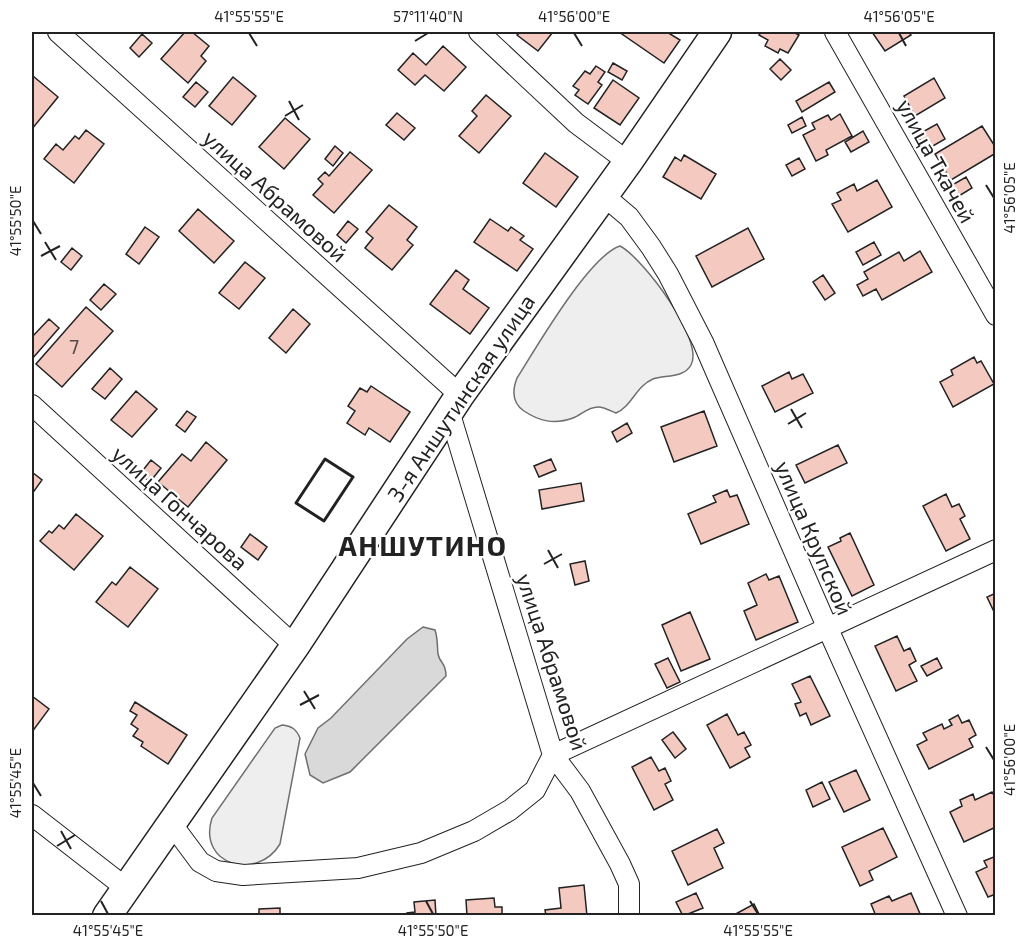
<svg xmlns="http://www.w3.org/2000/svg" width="1027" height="947" font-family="'Exo 2',sans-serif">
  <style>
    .green { fill: #eee; stroke: #6f6f6f; stroke-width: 1.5 }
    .water { fill: #d9d9d9; stroke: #6f6f6f; stroke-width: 1.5 }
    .building { fill: #f3c9c0; stroke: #222; stroke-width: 1.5 }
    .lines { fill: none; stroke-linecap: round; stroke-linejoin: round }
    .street-casing { stroke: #222; stroke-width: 22 }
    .secondary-casing { stroke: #222; stroke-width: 31 }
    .street { stroke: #fff; stroke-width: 20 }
    .secondary { stroke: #fff; stroke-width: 28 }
    .wall { stroke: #222; stroke-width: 3 }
    .ticks { fill: none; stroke: #222; stroke-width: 2 }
    .labels { text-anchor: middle; stroke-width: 4.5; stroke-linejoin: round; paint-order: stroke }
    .number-label { font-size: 20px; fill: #564c4a }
    .street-label { font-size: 22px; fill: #222; stroke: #fff }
    .district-label { font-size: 28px; font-weight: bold; letter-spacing: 1.5px; fill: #222; stroke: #fff }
    .neatline { fill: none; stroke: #222; stroke-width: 2 }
    .ticks-label { font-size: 15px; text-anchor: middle; fill: #222 }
  </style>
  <rect width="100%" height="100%" fill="#fff"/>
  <path class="green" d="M620,246C642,257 705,340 691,365C684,378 665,375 653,379C636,386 632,406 616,413C611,411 604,407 598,407C588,407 581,415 573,418C554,425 539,421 524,411C512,403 512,391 517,378C536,348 589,256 620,246Z
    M282,725C292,726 296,729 300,738L280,844C257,882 197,865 212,818L275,728Z"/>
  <path class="water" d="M423,627L435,630C438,639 437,645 438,654C440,664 446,662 446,676L350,772L323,783L310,775L305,754L318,728L331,718L407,639Z"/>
  <path class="building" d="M185,32H192L209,46L201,56L206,61L188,83L161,59Z
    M521,32H553L538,51L517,35Z
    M619,32H667L680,40L664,63Z
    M761,32H793L799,35L788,53L780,49L778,53L765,46L768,40L759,35Z
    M872,32H909L911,35L885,51Z
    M142,34L152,43L139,57L130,48Z
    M443,46L466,67L444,91L425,75L415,85L398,70L413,53L426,65Z
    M780,59L791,70L781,80L770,69Z
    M613,63L627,71L622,80L608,72Z
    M596,66L605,72L598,82L602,85L588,104L575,95L579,90L573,86L585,71L590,74Z
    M33,76L58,97L32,129V78Z
    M233,77L256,96L232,125L209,106Z
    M934,78L945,98L915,116L904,96Z
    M613,80L639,98L620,125L594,108Z
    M196,82L208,92L195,107L183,97Z
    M829,82L835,92L802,112L796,101Z
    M486,95L511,116L479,153L459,136L477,116L472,111Z
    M397,113L415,128L404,140L386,125Z
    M840,114L852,136L826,150L828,155L816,161L803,135L815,129L812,123L828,115L831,120Z
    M802,117L806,126L792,133L788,125Z
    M285,118L310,139L284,169L259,147Z
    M937,124L945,139L926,150L917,135Z
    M982,126L996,148V153L951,180L935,154Z
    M86,130L104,144L74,183L44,159L56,144L63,150L75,136L79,139Z
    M863,131L869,142L851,152L845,142Z
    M335,146L343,153L333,166L325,159Z
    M350,152L372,170L334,213L313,195L323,184L318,179L325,172L329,176Z
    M545,153L578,177L556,207L523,183Z
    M684,155L716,174L701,199L663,177L675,157L681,161Z
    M799,158L805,169L792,176L786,165Z
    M966,177L972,188L954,199L947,188Z
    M877,180L892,207L848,232L832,204L841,200L837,193L854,184L857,191Z
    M389,205L417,227L407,240L413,245L392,270L365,248L373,238L366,232Z
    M198,209L234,241L214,263L179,231Z
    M490,219L508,231L511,227L524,236L520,240L533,249L517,271L474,242Z
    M348,221L358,229L346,243L337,235Z
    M145,227L159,237L139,264L126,254Z
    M748,228L764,259L712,287L696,256Z
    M874,242L881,255L863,265L856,252Z
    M72,248L82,256L71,270L61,262Z
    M920,251L932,272L882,300L876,289L863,296L857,285L868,279L864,272L899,252L904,261Z
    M245,262L265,278L239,309L219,293Z
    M456,270L469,280L463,289L489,308L470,334L430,304Z
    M823,275L835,293L825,300L813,282Z
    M104,284L116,294L101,310L90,300Z
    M86,307L113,331L62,387L36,364Z
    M293,309L310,324L286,353L269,338Z
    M49,319L59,328L32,359V337Z
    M974,357L977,363L981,361L994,384L953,407L940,382L953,375L951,370Z
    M110,368L122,379L105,399L92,389Z
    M789,372L792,379L803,374L813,393L775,412L762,386Z
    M371,386L410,412L390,442L369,428L365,435L347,423L355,411L348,406L360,388L367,392Z
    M136,391L157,409L132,437L111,420Z
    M187,411L196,417L185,432L176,425Z
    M704,411L717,446L674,462L661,427Z
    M627,423L632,433L617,442L612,432Z
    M206,442L227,460L188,507L158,482L182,454L191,461Z
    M838,445L847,463L805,483L796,465Z
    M551,459L556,470L539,477L534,466Z
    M151,460L161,468L150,482L140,474Z
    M32,472L42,480L32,494Z
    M581,483L584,501L542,509L539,490Z
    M727,490L730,497L737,495L749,524L701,544L688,514L716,502L713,496Z
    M946,494L952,507L959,504L965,516L960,519L970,539L946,551L923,506Z
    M76,514L103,536L74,570L40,541L49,531L52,533L59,525L64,529Z
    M850,533L874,585L852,596L828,547L841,541L840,538Z
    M250,534L267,547L258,560L241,547Z
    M585,561L589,581L575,585L570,564Z
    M130,567L158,589L128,627L96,602L112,582L116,585Z
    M766,574L769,580L779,576L798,622L756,640L744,611L757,605L748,583Z
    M996,593V616L987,597Z
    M690,612L710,659L681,671L662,625Z
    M897,636L904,651L910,648L916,661L909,665L917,681L896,691L875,646Z
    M668,658L680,682L667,688L655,664Z
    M937,658L942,668L927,676L921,666Z
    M810,676L830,716L811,725L806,713L800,716L795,704L801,702L792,684Z
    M32,696L49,709L32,732Z
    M135,702L187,735L168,764L141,746L143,742L133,736L138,729L131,724L137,715L130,711Z
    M727,714L738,735L744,732L751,745L745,748L750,757L730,768L707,725Z
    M958,715L962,723L969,720L976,735L969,739L973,747L929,769L917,745L927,740L923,733L942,724L944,729L952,725L949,720Z
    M673,732L686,749L675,758L662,740Z
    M651,757L659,771L665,768L671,781L665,784L673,800L654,810L632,767Z
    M856,770L870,800L844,812L829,782Z
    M822,782L830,799L813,807L806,790Z
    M992,792L996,799V827L964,842L950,812L962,806L960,800L973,794L975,800Z
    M883,828L897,857L869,871L873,880L860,886L842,847Z
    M717,829L724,843L714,848L723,868L688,885L672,851Z
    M996,856V894L988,897L976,872L987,867L984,861Z
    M584,885L587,916H546L545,910L561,908L559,888Z
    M696,893L703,908L683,916L676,902Z
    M911,893L921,916H876L871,904L889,896L892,901Z
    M494,898L495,907H502V916H467L466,900Z
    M435,900L436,916H407V913L415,912L414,902Z
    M754,904L760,916H732Z
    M280,908V916H259V909Z"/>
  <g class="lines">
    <defs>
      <path id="street" d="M58,32L460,395
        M479,32L576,123L628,162
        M835,32L996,315
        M603,195L629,217L651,247L668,274L703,342L828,629L957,916
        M32,405L295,646
        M449,411L553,755L580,791L620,864L629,884V916
        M32,815L126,888
        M171,823L200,862L216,871L243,875L358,868L421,853L474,831L510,810L535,790L553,755L996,550"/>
      <path id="secondary" d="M107,916L295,646L460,395L628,162L717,32"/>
    </defs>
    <use href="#street" class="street-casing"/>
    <use href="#secondary" class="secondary-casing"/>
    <use href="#street" class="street"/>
    <use href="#secondary" class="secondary"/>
    <path class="wall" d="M325,459L353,477L324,521L296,503Z"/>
  </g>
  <path class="ticks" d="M249,33L257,46M574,33L582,46M899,33L906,46M415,41L428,33M289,101L299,120M285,116L303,105M986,185L994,198M33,221L41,234M45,242L56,260M41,256L60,246M791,409L802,428M788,424L806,413M548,550L558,568M544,564L562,554M304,691L315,709M300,705L319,695M986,747L994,760M33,783L41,796M61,831L71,849M57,846L75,835M101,901L108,914M426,901L433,914M750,901L758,914"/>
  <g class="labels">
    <g class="number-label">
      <text x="74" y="354">7</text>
    </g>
    <g class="street-label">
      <text transform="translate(936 161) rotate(61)" y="8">улица Ткачей</text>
      <text transform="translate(275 196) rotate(42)" y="8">улица Абрамовой</text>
      <text transform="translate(461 398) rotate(-56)" y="8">3-я Аншутинская улица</text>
      <text transform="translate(180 508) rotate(42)" y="8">улица Гончарова</text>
      <text transform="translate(814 538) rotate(67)" y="8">улица Крупской</text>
      <text transform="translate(552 662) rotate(72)" y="8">улица Абрамовой</text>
    </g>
    <g class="district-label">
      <text x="423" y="556">АНШУТИНО</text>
    </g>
  </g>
  <rect width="1027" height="947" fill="none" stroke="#ffffff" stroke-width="66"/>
  <rect x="33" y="33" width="961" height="881" class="neatline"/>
  <g class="ticks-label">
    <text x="249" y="22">41°55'55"E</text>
    <text x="428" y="22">57°11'40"N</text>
    <text x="574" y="22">41°56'00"E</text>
    <text x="899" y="22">41°56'05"E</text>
    <text transform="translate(1010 198) rotate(-90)" y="5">41°56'05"E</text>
    <text transform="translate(16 221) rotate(-90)" y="5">41°55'50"E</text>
    <text transform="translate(1010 760) rotate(-90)" y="5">41°56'00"E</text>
    <text transform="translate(16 783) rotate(-90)" y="5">41°55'45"E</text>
    <text x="108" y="936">41°55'45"E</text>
    <text x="433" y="936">41°55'50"E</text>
    <text x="758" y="936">41°55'55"E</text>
  </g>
</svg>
